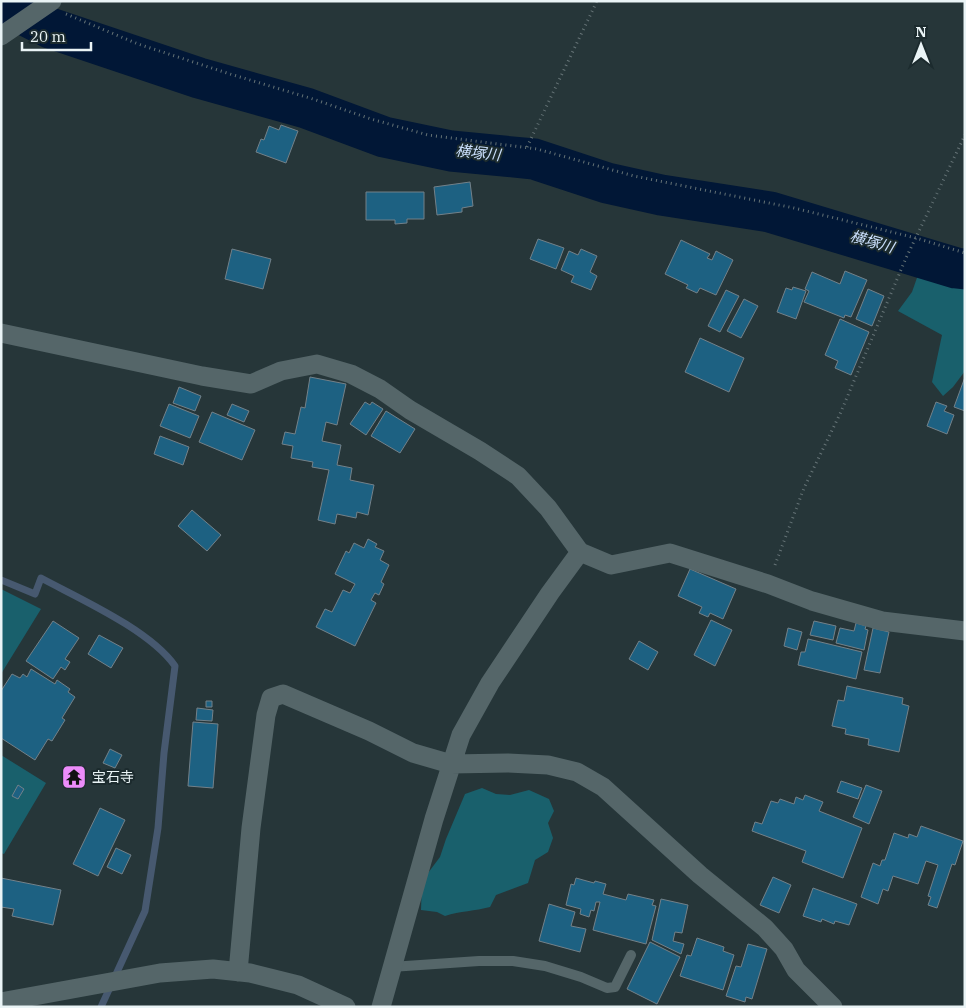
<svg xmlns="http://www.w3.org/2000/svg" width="966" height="1008" font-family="'IBM Plex Serif','Noto Sans JP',serif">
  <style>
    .green { fill: #19606c }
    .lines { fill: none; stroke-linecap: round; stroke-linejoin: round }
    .stream { stroke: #475970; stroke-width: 7 }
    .river { stroke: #011736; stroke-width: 41 }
    .building { fill: #1d6182; stroke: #738189 }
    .path { stroke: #657376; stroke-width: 3; stroke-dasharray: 1 4; stroke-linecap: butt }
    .service { stroke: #556669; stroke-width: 10 }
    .minor { stroke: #556669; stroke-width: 19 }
    .labels { text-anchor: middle; stroke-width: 4; stroke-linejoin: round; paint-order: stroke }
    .poi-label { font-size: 14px; fill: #eaf4f6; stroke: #1c2b2e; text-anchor: start }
    .water-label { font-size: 15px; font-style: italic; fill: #cbe0fd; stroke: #1c2b2e }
  </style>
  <rect width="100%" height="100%" fill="#263639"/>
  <path class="green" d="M939,258L965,263V371L953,387L943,396L932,382L942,335L898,311L912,292L919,272Z
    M1,589L41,609L1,674Z
    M1,755L46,783L4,854L1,853Z
    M482,788L496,794L510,795L529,790L549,799L554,811L548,823L553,838L548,852L535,860L528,883L496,895L490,907C475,911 460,911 445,916L437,912L421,910L422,881L440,857L446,839L465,794Z"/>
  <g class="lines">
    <path class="stream" d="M1,580L35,594L41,578C80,599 150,630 175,666L164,753L158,828L145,911L101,1007"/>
    <path class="river" d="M1,3L50,28L199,78L306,108L384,137L451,151L534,159L607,183L661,195L770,212L956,268L965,269"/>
  </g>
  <path class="building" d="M281,125L298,131L286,163L256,152L261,139L264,140L269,126L279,130Z
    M470,182L473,206L462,208V212L437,215L434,187Z
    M366,192H424V219H407V223L395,224V220H366Z
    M538,239L564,248L556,269L530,259Z
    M681,240L710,254L707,258L712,260L716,251L733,260L716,295L700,288L697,293L686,288L688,285L665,274Z
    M232,249L271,259L263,289L225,279Z
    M581,249L597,256L590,272L597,276L591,290L571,282L574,276L561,270L569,251L578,255Z
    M845,271L867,280L851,317L845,315L844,318L804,302L809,291L805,289L812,272L840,284Z
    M793,287L806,291L796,319L777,312L786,288L792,290Z
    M868,289L884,296L872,326L856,319Z
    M726,290L739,296L720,332L708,326Z
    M744,299L758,306L741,338L727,331Z
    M840,319L869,332L851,375L835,368L838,361L825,355Z
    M700,338L744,358L729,392L685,372Z
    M310,377L346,384L337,425L326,422L322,441L341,445L337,465L352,468L350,480L374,485L368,515L357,512L356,518L337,514L335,524L318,520L329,470L312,467L313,462L291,458L293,446L282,444L285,432L295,434L301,407L305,408Z
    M965,377V411L954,407Z
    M179,387L201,396L195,411L173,403Z
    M365,402L370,405L372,402L383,409L366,435L350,424Z
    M936,402L947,406L944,411L954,415L947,434L927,426Z
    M169,404L199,416L190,438L160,426Z
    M232,404L249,411L244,422L227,415Z
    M386,411L415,429L400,453L371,436Z
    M212,412L255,430L242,460L199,442Z
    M160,436L189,447L183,465L154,454Z
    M192,510L221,535L207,551L178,526Z
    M368,539L377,544L375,547L384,551L380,560L389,565L381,582L384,584L379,595L375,593L371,600L376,603L355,646L316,627L325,609L332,612L343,590L350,593L355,584L335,574L346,551L349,553L354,543L364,548Z
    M690,569L736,589L723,619L710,613L708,617L699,613L702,607L678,596Z
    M711,620L732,630L715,666L694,655Z
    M53,621L79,638L65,659L70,662L65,670L61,667L53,679L26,661Z
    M814,621L836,626L833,640L810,635Z
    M856,623L866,626L865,629L868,630L864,650L836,643L840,628L854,631Z
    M788,628L802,632L797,650L784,646Z
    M873,628L889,632L880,673L864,670Z
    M99,635L123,648L111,668L88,654Z
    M808,639L862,652L856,679L798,665L801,652H805Z
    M639,641L658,652L648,670L629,659Z
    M31,669L55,684L57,680L70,689L68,692L75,697L62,718L65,720L52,741L48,739L35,760L1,738V691L12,674L20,678L23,674L27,677Z
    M847,686L903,698L902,704L909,706L899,752L868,745L869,739L845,734L846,729L832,726L838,700L844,701Z
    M206,701H212V707H206Z
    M197,708L213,710L212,721L196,720Z
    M193,722L218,724L213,788L188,786Z
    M110,749L122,755L115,768L103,763Z
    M841,781L862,788L858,799L837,792Z
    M18,785L24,789L18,799L12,796Z
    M866,785L882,791L869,824L853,817Z
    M805,795L823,802L819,811L862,828L843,878L802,862L806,851L752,831L755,822L762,824L771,801L778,803L780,799L794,804L796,797L803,800Z
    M100,808L125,820L98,876L73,864Z
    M921,826L963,841L955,865L952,864L937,908L928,905L931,897L928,896L938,865L926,861L918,884L893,876L888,891L883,889L878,904L861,897L873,863L880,866L882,860H885L894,833L908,838L909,834L917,837Z
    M116,848L131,855L122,874L107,867Z
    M773,877L791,885L779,913L760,905Z
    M1,878L61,890L53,925L12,916L14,909L1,907Z
    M576,878L594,883L595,881L606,884L603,894L626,900L628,894L654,900L652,905L656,906L646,944L593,930L600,902H596L594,911L591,910L589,917L580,914L581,909L566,905L571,884L574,885Z
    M813,888L857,904L849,925L835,921L834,924L822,919L821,922L803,916Z
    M661,899L688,905L682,933L675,932L673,941L684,944L681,954L652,940Z
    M549,904L575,912L571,926L586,929L580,952L539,941Z
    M697,938L724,947L723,951L734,955L723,990L680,976L687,955L691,956Z
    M650,942L680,957L657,1004L627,989Z
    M748,944L767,949L752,999L746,997L745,1002L726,996L736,966L741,967Z"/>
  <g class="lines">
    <path class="path" d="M66,14L138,44L230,74L313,99L371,119L428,135L537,149L634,176L794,208L916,238L965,253
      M527,147L597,1
      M775,565L804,488L840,414L906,258L965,135"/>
    <path class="service" d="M391,967L479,961H513L545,966L581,977L607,988L615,987L631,955"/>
    <path class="minor" d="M1,36L52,1
      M1,333L202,376L251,384L281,371L317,364L351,374L380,389L410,410L480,451L518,476L548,508L580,552L611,565L670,553L768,584L812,601L882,621L965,631
      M238,972L251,828L266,715L271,698L283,694L369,731L413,753L451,764L508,763L548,765L577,772L603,787L700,875L765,928L784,949L796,970L833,1007
      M1,1002L160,973L213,969L250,973L298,985L346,1007
      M381,1007L434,819L461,735L490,683L550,593L580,552"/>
  </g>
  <defs>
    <symbol id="temple-square" viewBox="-11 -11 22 22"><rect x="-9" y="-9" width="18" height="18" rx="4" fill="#ec8cfa" stroke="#1c2b2e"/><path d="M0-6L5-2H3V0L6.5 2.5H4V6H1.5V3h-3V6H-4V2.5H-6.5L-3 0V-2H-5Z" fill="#111"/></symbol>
  </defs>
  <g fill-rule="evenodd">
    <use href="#temple-square" x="60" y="763" width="28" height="28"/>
  </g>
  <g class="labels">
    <g class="poi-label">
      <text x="92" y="782">宝石寺</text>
    </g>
    <g class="water-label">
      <text transform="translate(478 153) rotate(6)" y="5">横塚川</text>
      <text transform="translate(872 242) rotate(16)" y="5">横塚川</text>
    </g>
  </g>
  <rect width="966" height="1008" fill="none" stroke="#eaf4f6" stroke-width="5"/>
  <g transform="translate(921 45)" stroke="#1c2b2e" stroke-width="4" paint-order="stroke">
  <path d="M0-4L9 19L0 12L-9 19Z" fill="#eaf4f6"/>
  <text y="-8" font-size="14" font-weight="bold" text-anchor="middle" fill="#eaf4f6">N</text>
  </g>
  <path d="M22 42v8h69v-8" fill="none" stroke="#eaf4f6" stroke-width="2.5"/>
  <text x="30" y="42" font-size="15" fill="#eaf4f6" stroke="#1c2b2e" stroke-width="4" paint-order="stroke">20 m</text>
</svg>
